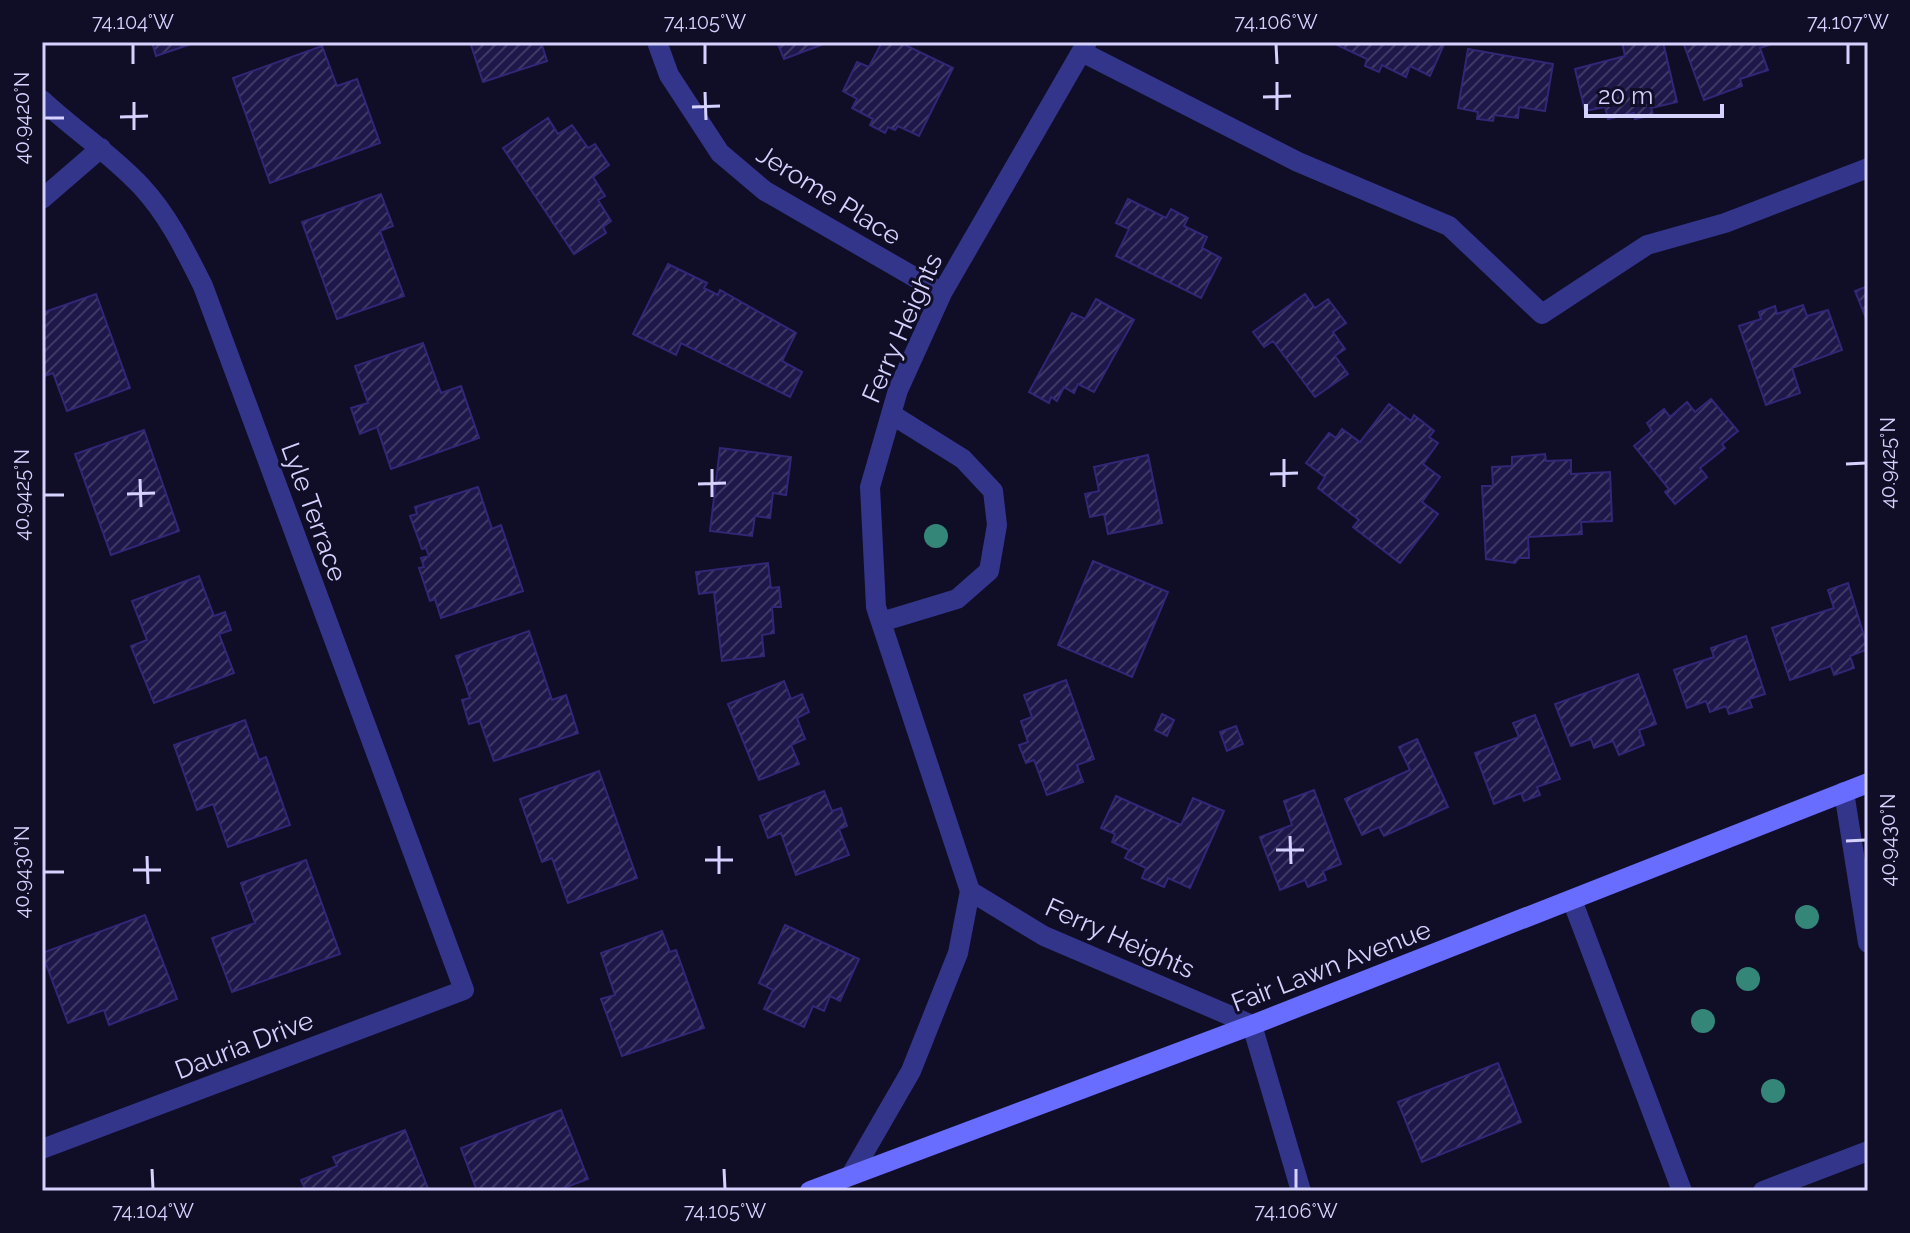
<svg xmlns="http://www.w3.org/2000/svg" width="1910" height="1233" font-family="Raleway,sans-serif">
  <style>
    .building { fill: url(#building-hatch); stroke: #322777; stroke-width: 2 }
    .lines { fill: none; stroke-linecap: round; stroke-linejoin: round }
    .service { stroke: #33358a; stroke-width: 20 }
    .minor { stroke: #33358a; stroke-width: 20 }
    .secondary { stroke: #696dff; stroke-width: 20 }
    .tree { fill: #348778 }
    .ticks { fill: none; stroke: #d5d2ff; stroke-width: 3 }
    .labels { text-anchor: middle; stroke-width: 6; stroke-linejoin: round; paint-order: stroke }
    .street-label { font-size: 26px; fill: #d5d2ff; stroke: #100d26 }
    .neatline { fill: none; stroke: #d5d2ff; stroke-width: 3 }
    .ticks-label { font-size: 20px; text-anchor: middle; fill: #d5d2ff }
  </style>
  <defs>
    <pattern id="building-hatch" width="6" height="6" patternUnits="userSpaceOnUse" patternTransform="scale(2)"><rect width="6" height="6" fill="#1e1749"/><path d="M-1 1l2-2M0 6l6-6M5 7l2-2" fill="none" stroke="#3e3864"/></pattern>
  </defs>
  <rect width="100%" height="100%" fill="#100d26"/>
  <path class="building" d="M152,42H197L156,56Z
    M470,42H541L547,61L483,82Z
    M777,42H829L784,59Z
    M882,42H899L953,68L919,136L898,126L895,130L888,127L885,133L870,125L873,119L852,108L857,99L843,91L857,62L869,67Z
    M1445,42L1430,76L1410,66L1406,77L1382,65L1379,72L1365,66L1367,59L1333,43Z
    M1622,42H1663L1677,102L1651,108L1653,115L1635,119L1634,113L1608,119L1605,107L1585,111L1575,69L1625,56Z
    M1683,42H1777L1760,48L1768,70L1740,79L1742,86L1704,100Z
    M322,46L337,86L357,79L380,143L270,183L233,78Z
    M1468,49L1553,64L1545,111L1519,107L1518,118L1494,115L1493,121L1477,119L1478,112L1458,108Z
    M548,118L558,134L572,125L588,148L595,144L609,165L593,177L605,196L598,200L611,221L603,227L606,233L574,254L503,148Z
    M381,194L393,226L380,231L404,296L337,319L302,222Z
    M1128,199L1166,218L1171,209L1188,218L1184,226L1207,237L1202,248L1221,258L1201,298L1116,256L1129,229L1116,223Z
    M668,264L707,283L704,288L718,295L720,290L796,333L782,361L802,372L790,397L681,343L676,355L633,334Z
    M1868,286V323L1855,291Z
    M96,294L130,388L67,411L53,373L42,377V313Z
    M1305,294L1315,308L1328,299L1346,323L1333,332L1345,349L1335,356L1348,374L1315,397L1273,341L1264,347L1253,332Z
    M1096,299L1134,320L1094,392L1078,384L1074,393L1064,387L1057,401L1051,397L1049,403L1029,392L1072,313L1085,319Z
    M1803,305L1807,316L1828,310L1842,350L1792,368L1800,393L1766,405L1739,326L1761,319L1759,312L1775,306L1777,314Z
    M423,343L441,393L461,386L479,438L391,469L377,427L360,434L351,408L368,403L355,366Z
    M1711,399L1738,431L1722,444L1725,448L1700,468L1707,477L1675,504L1665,492L1669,489L1634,446L1652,431L1647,423L1664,409L1670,417L1687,402L1695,412Z
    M1389,404L1411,421L1414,415L1434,431L1429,437L1438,443L1423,464L1440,477L1422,502L1438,514L1400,563L1353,527L1359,520L1318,488L1325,477L1306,463L1329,433L1336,438L1342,429L1360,442Z
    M144,430L179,531L111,555L75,454Z
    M720,448L791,457L786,495L773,493L770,518L755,516L752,536L710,531Z
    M1545,454L1546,461L1571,460V474L1610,472L1612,521L1581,522L1582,534L1528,537L1529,558H1519L1515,563L1486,559L1482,486H1493L1492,467L1512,466V457Z
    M1148,455L1162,523L1108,534L1104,514L1090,517L1085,494L1099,491L1094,467Z
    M478,487L492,529L501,525L523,591L441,618L435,599L430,601L419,568L424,567L421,558L429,556L426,548L422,549L410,516L417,514L415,507Z
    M1093,561L1168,592L1132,677L1058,645Z
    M768,563L771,588L779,587L781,607H772L774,633L762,635L764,656L722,661L714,592L699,594L696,572Z
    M199,576L214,616L225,612L231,630L219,634L234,673L154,703L131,646L147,640L132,601Z
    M1848,583L1868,649L1850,656L1854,668L1834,675L1831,666L1790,680L1772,628L1834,608L1828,590Z
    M529,631L552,700L566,695L578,733L494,761L480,721L469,724L462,700L470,698L456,656Z
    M1746,636L1765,694L1749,699L1752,707L1729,714L1726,706L1710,712L1706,701L1687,708L1674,670L1714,657L1711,648Z
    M1638,674L1656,724L1639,730L1644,745L1619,755L1613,741L1594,748L1591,739L1571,746L1555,704Z
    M1066,680L1094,759L1077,765L1083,782L1047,795L1034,760L1026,763L1019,745L1028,742L1021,721L1032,717L1024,695Z
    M784,681L791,699L802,694L809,712L797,718L805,739L791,745L799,764L759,780L728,704Z
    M1162,714L1174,720L1167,736L1155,730Z
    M1535,715L1560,779L1537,787L1540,795L1524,801L1521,793L1494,804L1475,753L1519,737L1513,723Z
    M245,720L259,760L266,757L290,825L228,847L213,804L197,810L174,745Z
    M1236,726L1243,744L1227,751L1220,732Z
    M1417,739L1448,807L1384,836L1379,827L1362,835L1345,799L1410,770L1399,747Z
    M599,771L637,878L568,903L552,858L542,862L520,799Z
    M1314,790L1341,864L1323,871L1326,880L1308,887L1305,880L1280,890L1260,837L1292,825L1284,801Z
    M824,791L832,811L841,808L847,826L839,829L849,855L796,875L781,833L768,838L760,816Z
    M1116,796L1181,825L1193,798L1224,811L1190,888L1168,878L1164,887L1142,878L1146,868L1125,858L1129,850L1112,842L1115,834L1101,828Z
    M306,860L340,954L232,992L212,938L255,923L241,883Z
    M145,915L177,999L109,1025L104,1010L68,1023L42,953Z
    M785,925L859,959L840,1001L830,996L824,1011L813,1006L804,1027L764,1009L773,990L759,983Z
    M662,931L670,952L676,950L704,1028L622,1056L601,999L615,995L601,953Z
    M1498,1063L1521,1122L1422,1162L1398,1102Z
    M561,1110L588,1179L556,1191H477L461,1148Z
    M405,1130L429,1191H306L301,1180L337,1166L333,1157Z"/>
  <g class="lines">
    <path class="service" d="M1844,792L1868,943
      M1572,900L1682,1191
      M1763,1191L1868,1151"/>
    <path class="minor" d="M657,42L669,75L720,153L765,191L942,293
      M1082,52L1298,162L1449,226L1542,314L1647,245L1725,223L1868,168
      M42,100C74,130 110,153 141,186C168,215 185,250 203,286L464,990L42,1149
      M42,199L101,148
      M881,622L957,599L989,571L997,525L993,491L963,459L891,414
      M970,891L1044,936L1252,1025L1301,1191
      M851,1175L911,1071L958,953L970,891L876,607L870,487L898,390L942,293L1087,42"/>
    <path class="secondary" d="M810,1191L1252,1025L1868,783"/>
  </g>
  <g class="tree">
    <circle cx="936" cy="536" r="12"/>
    <circle cx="1807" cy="917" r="12"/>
    <circle cx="1748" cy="979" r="12"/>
    <circle cx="1703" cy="1021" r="12"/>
    <circle cx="1773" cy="1091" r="12"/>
  </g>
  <path class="ticks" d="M133,44V64M705,44V64M1276,44L1277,64M1848,44V64M1277,82V110M705,92L706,120M1263,97L1291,96M134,102V130M692,107L720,106M120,117L148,116M44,118H64M1284,459V487M1846,464L1866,463M712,469V497M1270,474L1298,473M140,479L141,507M698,484L726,483M127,494L155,493M44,495H64M1290,836L1291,864M1846,841L1866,840M719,846V874M1276,850H1304M147,856L148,884M705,860H733M133,870H161M44,872H64M152,1169L153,1189M724,1169L725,1189M1296,1169V1189"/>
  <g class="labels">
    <g class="street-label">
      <text transform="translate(829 195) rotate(32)" y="9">Jerome Place</text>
      <text transform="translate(902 328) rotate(-66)" y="9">Ferry Heights</text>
      <text transform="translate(314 512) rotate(70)" y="9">Lyle Terrace</text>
      <text transform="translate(1120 938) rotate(24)" y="9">Ferry Heights</text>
      <text transform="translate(1331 966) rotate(-21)" y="9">Fair Lawn Avenue</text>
      <text transform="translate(244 1045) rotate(-21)" y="9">Dauria Drive</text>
    </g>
  </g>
  <rect width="1910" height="1233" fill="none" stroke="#100d26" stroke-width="88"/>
  <path d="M1586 104v12h136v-12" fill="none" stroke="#d5d2ff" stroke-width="4"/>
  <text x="1598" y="104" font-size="24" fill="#d5d2ff" stroke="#100d26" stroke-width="6" paint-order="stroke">20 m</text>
  <rect x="44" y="44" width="1822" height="1145" class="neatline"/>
  <g class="ticks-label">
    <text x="133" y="29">74.104°W</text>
    <text x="705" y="29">74.105°W</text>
    <text x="1276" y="29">74.106°W</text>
    <text x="1848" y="29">74.107°W</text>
    <text transform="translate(22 118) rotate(-90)" y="7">40.9420°N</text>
    <text transform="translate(1888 463) rotate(-90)" y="7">40.9425°N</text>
    <text transform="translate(22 495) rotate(-90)" y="7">40.9425°N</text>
    <text transform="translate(1888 840) rotate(-90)" y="7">40.9430°N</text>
    <text transform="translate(22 872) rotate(-90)" y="7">40.9430°N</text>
    <text x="153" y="1218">74.104°W</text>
    <text x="725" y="1218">74.105°W</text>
    <text x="1296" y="1218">74.106°W</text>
  </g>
</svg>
